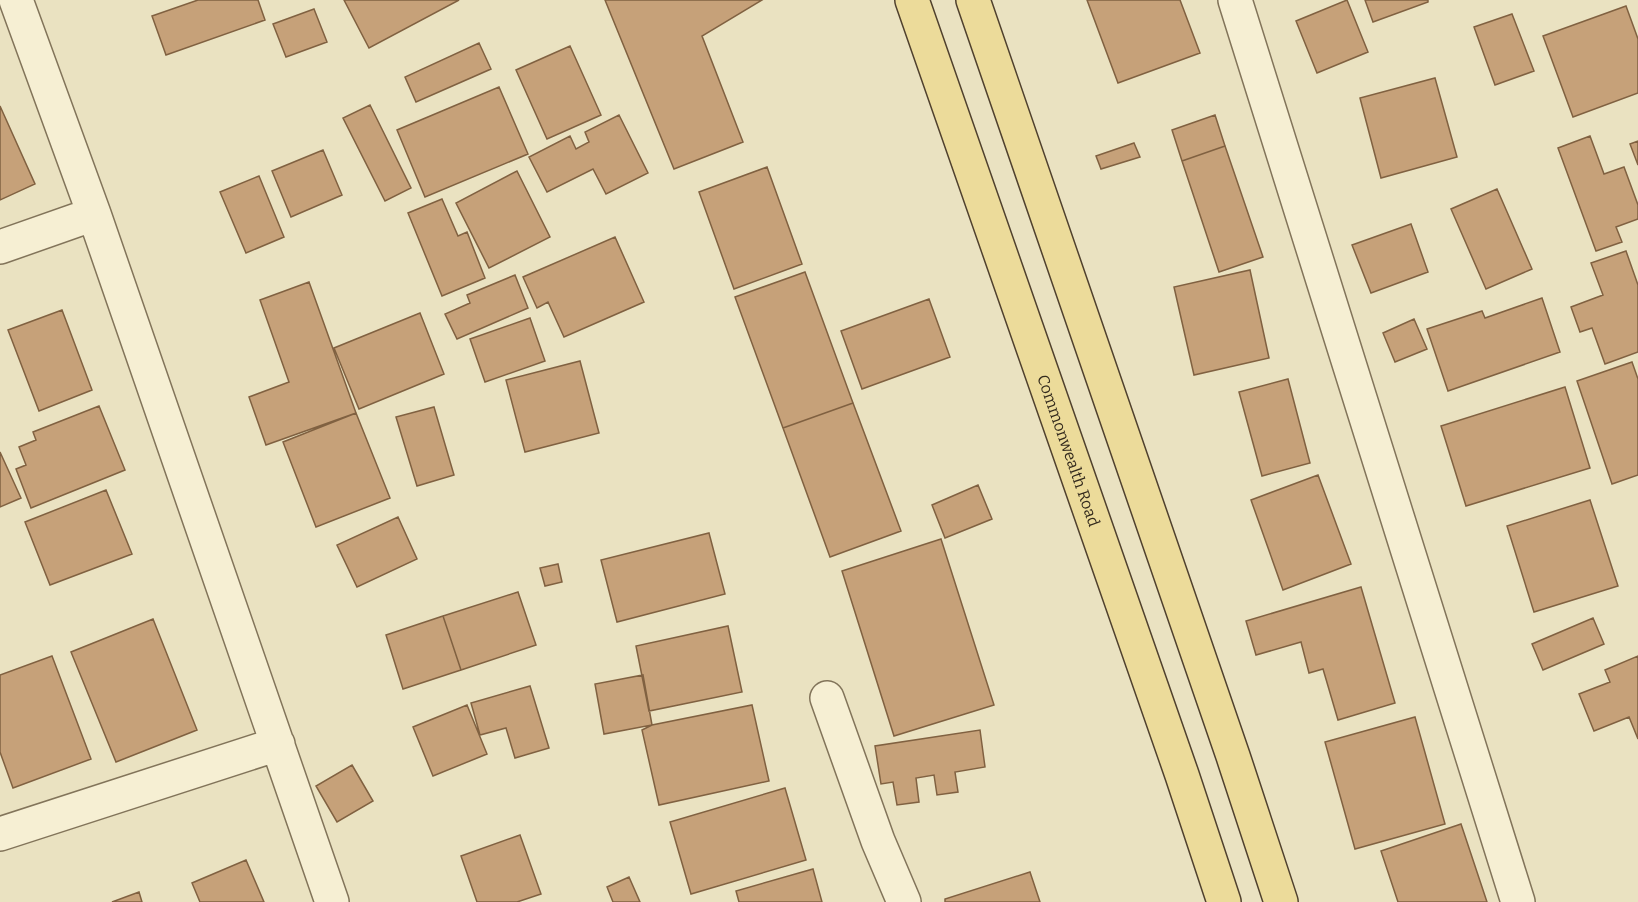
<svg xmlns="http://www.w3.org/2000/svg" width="1638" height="902" font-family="Bitter,serif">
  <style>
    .building { fill: #c6a179; stroke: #806141; stroke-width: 1.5 }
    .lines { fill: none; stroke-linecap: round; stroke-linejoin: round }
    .minor-casing { stroke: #82745a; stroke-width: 36 }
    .major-casing { stroke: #50412e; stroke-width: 36 }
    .minor { stroke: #f6efd3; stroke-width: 33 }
    .major { stroke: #ecdb9a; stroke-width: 33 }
    .labels { text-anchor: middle; stroke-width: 4.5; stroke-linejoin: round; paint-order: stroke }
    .street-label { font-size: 16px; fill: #332a1d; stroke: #f2ecd0 }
  </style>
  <rect width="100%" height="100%" fill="#eae2c1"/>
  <path class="building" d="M198,0H258L265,20L166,55L152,16Z
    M344,0H459L369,48Z
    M605,0H762L702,36L743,142L674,169Z
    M1087,0H1180L1200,53L1118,83Z
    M1347,0L1368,52L1317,73L1296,21Z
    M1365,0H1428V2L1373,22Z
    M1626,6L1638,39V93L1573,117L1543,36Z
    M314,9L327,42L286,57L273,24Z
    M1512,14L1534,71L1495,85L1474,27Z
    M479,43L491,69L416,102L405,77Z
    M570,46L601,115L547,139L516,70Z
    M1435,78L1457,157L1381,178L1360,98Z
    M499,87L528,154L425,197L397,130Z
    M370,105L411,188L385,201L343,118Z
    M0,106L35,184L0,200Z
    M619,115L648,173L606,194L593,169L547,192L529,157L570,136L576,149L589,142L585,132Z
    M1215,115L1225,146L1182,161L1172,130Z
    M1590,136L1604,174L1624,167L1638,205V219L1616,227L1622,242L1596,251L1558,148Z
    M1638,141V165L1630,144Z
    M1134,143L1140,157L1101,169L1096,156Z
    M1225,146L1263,257L1219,272L1182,161Z
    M323,150L342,195L291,217L272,171Z
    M767,167L802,264L734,289L699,192Z
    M517,171L550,237L489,268L456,203Z
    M259,176L284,237L246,253L220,192Z
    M1497,189L1532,269L1486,289L1451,209Z
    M442,199L458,236L467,232L485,278L442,296L408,213Z
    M1411,224L1428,272L1371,293L1352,245Z
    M615,237L644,302L564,337L548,302L537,308L523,277Z
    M1626,251L1638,285V352L1605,364L1592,328L1580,332L1571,307L1603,295L1591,263Z
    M1250,270L1269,358L1194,375L1174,287Z
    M805,272L853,403L783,428L735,297Z
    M515,275L528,308L457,339L445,314L470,303L467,295Z
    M309,282L356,413L266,445L249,397L289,382L260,300Z
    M1542,298L1560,352L1448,391L1427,329L1482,311L1485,318Z
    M929,299L950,357L862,389L841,331Z
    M62,310L92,390L39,411L8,330Z
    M420,313L444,374L359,409L334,348Z
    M530,318L545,361L485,382L470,339Z
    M1414,319L1427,349L1395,362L1383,333Z
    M580,361L599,433L525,452L506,380Z
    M1632,362L1638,379V475L1612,484L1577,381Z
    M1288,379L1310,463L1262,476L1239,392Z
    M1565,387L1590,468L1466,506L1441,426Z
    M853,403L901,531L830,557L783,428Z
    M99,406L125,470L31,508L16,469L26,465L19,447L36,440L33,432Z
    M434,407L454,475L417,486L396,417Z
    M356,413L390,498L316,527L283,442Z
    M0,452L21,498L0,507Z
    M1318,475L1351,564L1283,590L1251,500Z
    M978,485L992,519L945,538L932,505Z
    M106,490L132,554L50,585L25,522Z
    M1590,500L1618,586L1534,612L1507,526Z
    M398,517L417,559L357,587L337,545Z
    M709,533L725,594L617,622L601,560Z
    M941,539L994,705L894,736L842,571Z
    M558,564L562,582L545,586L540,568Z
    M1361,587L1395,703L1338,720L1323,669L1309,673L1301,642L1256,655L1246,621Z
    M518,592L536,645L461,670L443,616Z
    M443,616L461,670L403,689L386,635Z
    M1593,618L1604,644L1543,670L1532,644Z
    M153,619L197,730L116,762L71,652Z
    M728,626L742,692L649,711L636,646Z
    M52,656L91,759L13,788L0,752V675Z
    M1638,656V739L1629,717L1594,731L1579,694L1610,682L1605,670Z
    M643,675L652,725L604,734L595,684Z
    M530,686L549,748L515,758L506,728L480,735L471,703Z
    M467,705L487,754L433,776L413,727Z
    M752,705L769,781L659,805L642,730L652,725Z
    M1415,717L1445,824L1355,849L1325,742Z
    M980,730L985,767L955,772L958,792L937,795L934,775L916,778L919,802L897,805L893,782L881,784L875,746Z
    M352,765L373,801L337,822L316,786Z
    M785,788L806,860L691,894L670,822Z
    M1461,824L1487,902H1398L1381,851Z
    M520,835L541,894L517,902H477L461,856Z
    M246,860L264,902H200L192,883Z
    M813,869L822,902H739L736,891Z
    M1030,872L1040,902H945V899Z
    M629,877L640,902H613L607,887Z
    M139,892L142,902H112Z"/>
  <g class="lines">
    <defs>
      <path id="minor" d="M16,0L94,214L332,902
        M1235,0L1518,902
        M0,247L94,214
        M827,698L878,841L904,902
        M0,834L278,744"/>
      <g id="major">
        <path id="s1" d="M912,0L1182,775L1224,902"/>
        <path d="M973,0L1233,756L1281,902"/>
      </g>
    </defs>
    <use href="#minor" class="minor-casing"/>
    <use href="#major" class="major-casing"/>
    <use href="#minor" class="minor"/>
    <use href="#major" class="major"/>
  </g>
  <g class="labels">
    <g class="street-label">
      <text dy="6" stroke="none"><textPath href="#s1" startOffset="477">Commonwealth Road</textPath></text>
    </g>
  </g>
</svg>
